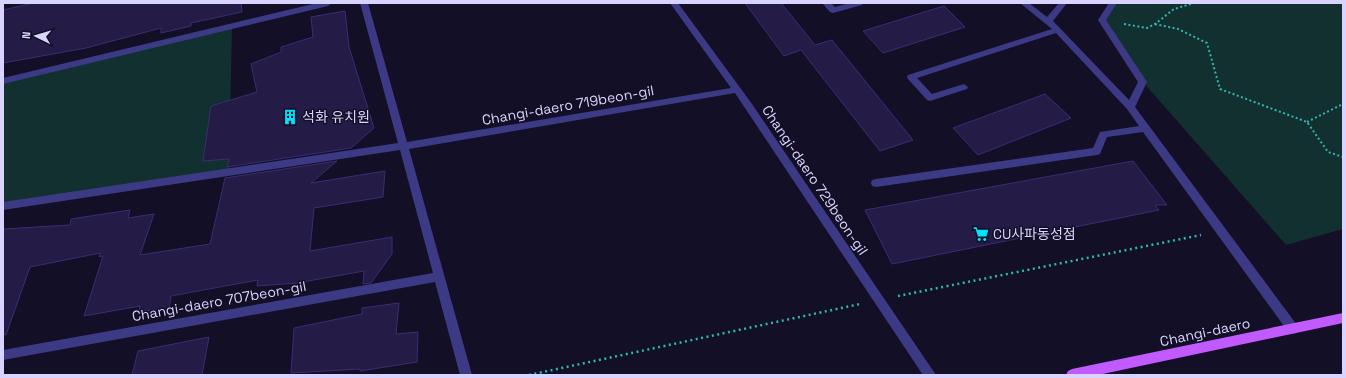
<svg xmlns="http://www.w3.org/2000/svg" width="1346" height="378" font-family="'Space Grotesk','Noto Sans KR',sans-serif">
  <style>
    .green { fill: #12302f }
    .building { fill: #241b47; stroke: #3b2d73 }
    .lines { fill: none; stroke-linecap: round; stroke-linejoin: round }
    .path-far1 { stroke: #2fb8b0; stroke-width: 2; stroke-dasharray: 2 2.5; stroke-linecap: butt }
    .path { stroke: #2fb8b0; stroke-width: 2.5; stroke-dasharray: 2 3.5; stroke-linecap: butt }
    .street { fill: #3d3a85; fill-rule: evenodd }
    .primary { fill: #c25bff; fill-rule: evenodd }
    .labels { text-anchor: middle; stroke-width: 3; stroke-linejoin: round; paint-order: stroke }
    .street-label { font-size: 14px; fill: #d9d4ff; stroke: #130f26 }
    .poi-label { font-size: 14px; fill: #d9d4ff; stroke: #130f26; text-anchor: start }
  </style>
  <rect width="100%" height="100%" fill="#130f26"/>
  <path class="green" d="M1113,3H1343V229L1286,245L1143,82L1102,20Z
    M232,26L229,172L3,206V81Z"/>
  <path class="building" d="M33,3H241L242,12L191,23V26L161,33V28L86,48L3,63V10Z
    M745,3H781L815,45L832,40L913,140L880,151L801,50L784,56Z
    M944,6L965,27L883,53L863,31Z
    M345,11L349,47L374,128L351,148L227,167L229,159L203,161L211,106L257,92L251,64L281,52V47L313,37L311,17Z
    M1045,94L1071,118L978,155L953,128Z
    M337,161L311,183L385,171L383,197L314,208L310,251L392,237V254L371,283L363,284L364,271L297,283L257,286L258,280L171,296L169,309L139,311L140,306L84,316L103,256L99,257L100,253L30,267L6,335L3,334V229L70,225L71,219L130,210L128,218L154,214L140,255L210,244L225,178Z
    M1133,161L1167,205H1155L1159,210L892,264L865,210Z
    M399,303L396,334L418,332L417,362L360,371V369L291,373L294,328L362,314V308Z
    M209,337L202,375H132L138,351Z"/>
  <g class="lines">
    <path class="path-far1" d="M1124,24L1147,28L1155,24L1174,9L1194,3
      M1155,24L1178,29L1207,43L1220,89L1307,122L1328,152L1343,157
      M1307,122L1343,104"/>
    <path class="path" d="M898,296L1201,235
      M529,375L860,304"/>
    <path class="street" d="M317,3H332L328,6L3,84V78Z
      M360,3H368L407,142L731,88L670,3H678L752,104L936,375H923L735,93L409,149L472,375H460L435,282L3,360V350L433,273L400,150L3,210V202L398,143Z
      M822,3H831L835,7L849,3H863L862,5L833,13L830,12Z
      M1020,3H1029L1047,17L1059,3H1067L1053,21L1129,100L1138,82L1098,20L1109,3H1117L1106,20L1147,82L1135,107L1297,325L1299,329L1297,333L1293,334L1289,333L1143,132L1107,137L1100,154L1097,155L876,187L872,186L871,183L872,180L876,179L1093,148L1100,132L1139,126L1127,109L1056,33L917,78L932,94L964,84L968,87L967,89L930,101L927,100L908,79L907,77L908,75L1052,29Z"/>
    <path class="primary" d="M1343,313V323L1098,375H1066L1068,371L1072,369Z"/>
  </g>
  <defs>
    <symbol id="building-bare" viewBox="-9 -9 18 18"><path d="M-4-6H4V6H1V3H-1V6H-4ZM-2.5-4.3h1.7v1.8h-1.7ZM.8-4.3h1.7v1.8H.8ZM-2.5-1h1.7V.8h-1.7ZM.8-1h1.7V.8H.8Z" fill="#00e5ff" stroke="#130f26" stroke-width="2.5" paint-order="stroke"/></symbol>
    <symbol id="supermarket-bare" viewBox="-9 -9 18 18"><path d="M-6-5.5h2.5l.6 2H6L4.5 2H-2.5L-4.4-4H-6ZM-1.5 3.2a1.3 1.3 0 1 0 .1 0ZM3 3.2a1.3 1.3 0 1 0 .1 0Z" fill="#00e5ff" stroke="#130f26" stroke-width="2.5" paint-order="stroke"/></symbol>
  </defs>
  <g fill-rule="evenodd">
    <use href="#building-bare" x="279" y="106" width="22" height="22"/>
    <use href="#supermarket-bare" x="970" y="223" width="22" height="22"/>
  </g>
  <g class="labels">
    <g class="street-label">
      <text transform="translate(568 105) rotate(-10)" y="5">Changi-daero 719beon-gil</text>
      <text transform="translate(815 180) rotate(56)" y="5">Changi-daero 729beon-gil</text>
      <text transform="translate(219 301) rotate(-10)" y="5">Changi-daero 707beon-gil</text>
      <text transform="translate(1205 332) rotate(-12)" y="5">Changi-daero</text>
    </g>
    <g class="poi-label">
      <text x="302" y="122">석화 유치원</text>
      <text x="993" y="239">CU사파동성점</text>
    </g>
  </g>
  <rect width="1346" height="378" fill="none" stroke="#d9d4ff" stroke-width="8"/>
  <g transform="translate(36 36) rotate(275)" stroke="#130f26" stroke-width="3" paint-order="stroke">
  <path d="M0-3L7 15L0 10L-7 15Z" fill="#d9d4ff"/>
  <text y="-6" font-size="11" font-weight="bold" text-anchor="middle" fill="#d9d4ff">N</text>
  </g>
</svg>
